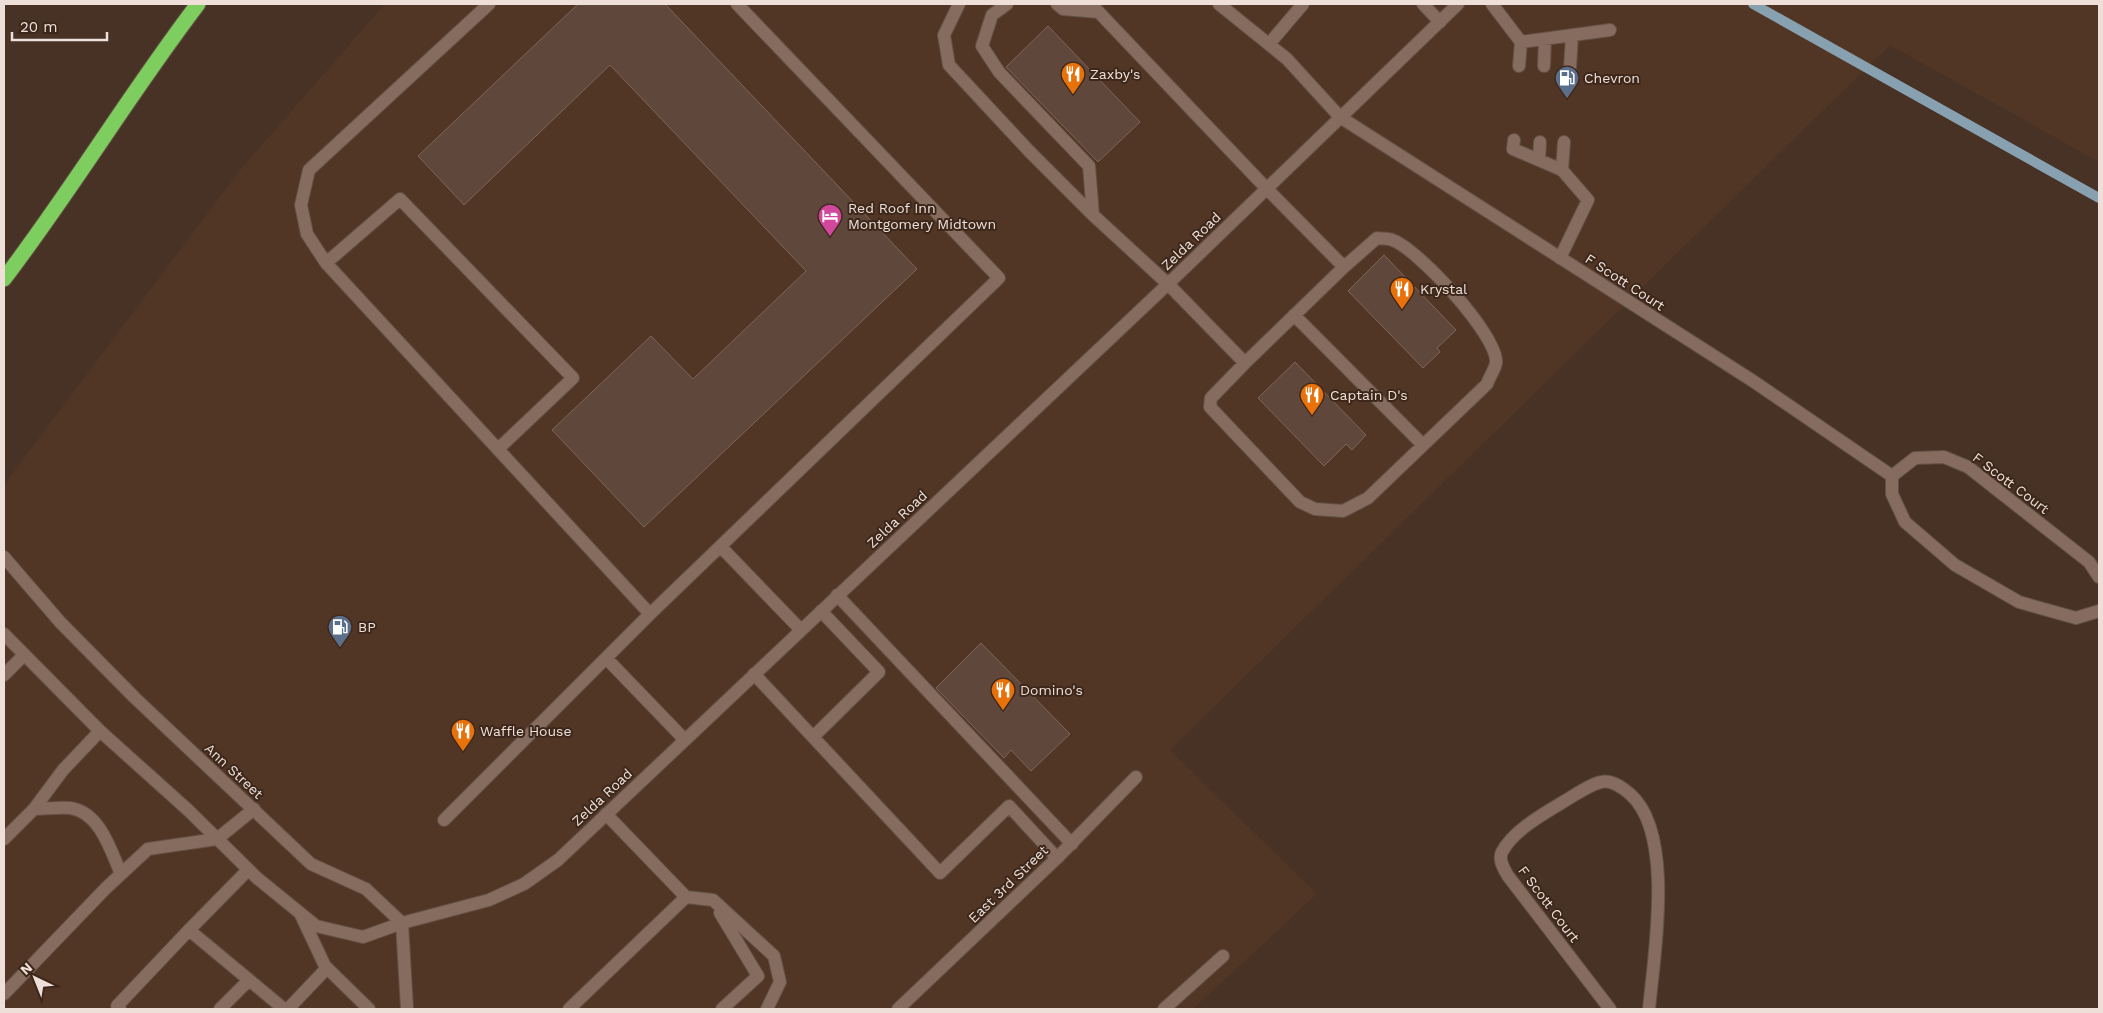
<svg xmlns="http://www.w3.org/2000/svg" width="2103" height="1013" font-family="'Work Sans',sans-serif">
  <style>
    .built { fill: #523625 }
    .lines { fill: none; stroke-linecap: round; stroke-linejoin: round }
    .stream { stroke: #88a1b1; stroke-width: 10 }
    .building { fill: #5f473c; stroke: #7f6459 }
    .service-casing { stroke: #635146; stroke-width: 14 }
    .minor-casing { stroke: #635146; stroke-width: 14 }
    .secondary-casing { stroke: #635146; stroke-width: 14 }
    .motorway-casing { stroke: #635146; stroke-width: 17 }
    .service { stroke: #856c5e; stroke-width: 12 }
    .minor { stroke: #856c5e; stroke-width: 12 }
    .secondary { stroke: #856c5e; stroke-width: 12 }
    .motorway { stroke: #7dce5f; stroke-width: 15 }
    .labels { text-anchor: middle; stroke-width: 4; stroke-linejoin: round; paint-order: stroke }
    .poi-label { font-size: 14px; fill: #eee0d8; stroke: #3d271b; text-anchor: start }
    .street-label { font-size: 14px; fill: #eee0d8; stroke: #3d271b }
  </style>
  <rect width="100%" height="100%" fill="#473225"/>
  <path class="built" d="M385,4H2099V162L1890,45L1170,750L1317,894L1193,1009H4V485L241,169Z"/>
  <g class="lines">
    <path class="stream" d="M1753,4L2099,198"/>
  </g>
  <path class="building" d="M578,4H665L917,269L644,527L552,430L651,336L693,379L806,271L610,65L464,205L418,156Z
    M1048,26L1140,122L1098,162L1006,67Z
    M1384,255L1456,330L1437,348L1440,352L1423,368L1348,291Z
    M1295,362L1366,435L1352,450L1346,444L1324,466L1258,398Z
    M981,643L1070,734L1031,771L1011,750L1004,758L936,688Z"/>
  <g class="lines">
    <defs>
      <path id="service" d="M489,4L309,170L301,205L307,234L326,263L650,614L999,278L737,4
        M959,4L944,35L949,65L1029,151L1093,215L1168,284L1245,363L1344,267L1267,189L1091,4
        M1007,4L992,15L982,46L999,72L1089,166L1093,215
        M1057,4L1063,9L1099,12
        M1219,4L1287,59L1340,117
        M1423,4L1440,22
        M1492,4L1521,42
        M1269,44L1303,4
        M1519,66L1521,42L1610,30
        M1544,66L1545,39
        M1570,68L1572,36
        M1514,140L1513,149L1562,170L1588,200L1560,258
        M1539,160L1540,142
        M1562,170L1564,142
        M326,263L400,199L573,378L498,449
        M1294,315L1423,445
        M1245,363L1211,398L1210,407L1300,502L1315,509L1343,511L1368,498L1487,384C1489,378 1495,369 1496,363C1499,336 1416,247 1392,240C1388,238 1381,239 1377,238L1344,267
        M721,547L801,630
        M837,595L1072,844
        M606,658L685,740
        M754,674L940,873L1009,806L1057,858
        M813,737L879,672L821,611
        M34,809C46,809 58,807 70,808C100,812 111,851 121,874
        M606,814L686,897L713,900L774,956L780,982L767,1009
        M444,820L650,614
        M4,839L34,809L63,770L100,731
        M720,913L758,976L722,1009
        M189,930L248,870
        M4,994L106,888L148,849L217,839L254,809
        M120,1009L117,1006L189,930L284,1009
        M220,1009L249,980
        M288,1009L327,968
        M569,1009L686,897
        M1164,1009L1223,956"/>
      <path id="minor" d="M1340,117L1753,381L1892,476L1915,458L1944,457L1968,467L2089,562L2099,577
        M1892,476V494L1905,522L1955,565L2019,602L2076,618L2099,611
        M4,675L24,655
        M300,913L325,966L369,1009
        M402,923L407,1009
        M898,1009L1057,858L1136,777
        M1610,1009L1508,876C1504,869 1498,860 1502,852C1515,827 1553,809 1576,794C1599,781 1607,774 1630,794C1675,833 1654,955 1649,1009"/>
      <path id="secondary" d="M4,557L60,622L135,698L311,864L366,889L402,923
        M4,634L100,731L188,810L257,878L316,926L363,937L402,923L489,900L524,884L558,860L1168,284L1458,4"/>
      <path id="motorway" d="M4,279C72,190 130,93 198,4"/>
    </defs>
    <use href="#service" class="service-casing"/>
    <use href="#minor" class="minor-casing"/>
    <use href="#secondary" class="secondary-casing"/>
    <use href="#motorway" class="motorway-casing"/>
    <use href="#service" class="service"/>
    <use href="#minor" class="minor"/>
    <use href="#secondary" class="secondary"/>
    <use href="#motorway" class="motorway"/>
  </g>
  <defs>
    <symbol id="restaurant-pin" viewBox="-11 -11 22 30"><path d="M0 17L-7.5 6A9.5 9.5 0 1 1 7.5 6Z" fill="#e8710a" stroke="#3d271b"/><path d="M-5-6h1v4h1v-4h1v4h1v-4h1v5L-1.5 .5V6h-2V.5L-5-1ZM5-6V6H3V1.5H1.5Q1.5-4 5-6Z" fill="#fff"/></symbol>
    <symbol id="fuel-pin" viewBox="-11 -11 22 30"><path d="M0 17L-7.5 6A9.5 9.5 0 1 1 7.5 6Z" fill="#5c6f8a" stroke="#3d271b"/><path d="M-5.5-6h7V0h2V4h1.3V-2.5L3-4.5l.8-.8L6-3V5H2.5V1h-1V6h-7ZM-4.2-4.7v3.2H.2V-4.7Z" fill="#fff"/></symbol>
    <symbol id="hotel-pin" viewBox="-11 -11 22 30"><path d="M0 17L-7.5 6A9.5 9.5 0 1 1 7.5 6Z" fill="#d1479c" stroke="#3d271b"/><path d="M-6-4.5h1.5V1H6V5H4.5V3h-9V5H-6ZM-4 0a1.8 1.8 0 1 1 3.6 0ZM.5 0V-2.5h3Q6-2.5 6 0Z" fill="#fff"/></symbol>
  </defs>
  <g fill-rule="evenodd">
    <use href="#restaurant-pin" x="1059" y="60" width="28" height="38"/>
    <use href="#fuel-pin" x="1553" y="64" width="28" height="38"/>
    <use href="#hotel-pin" x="816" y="202" width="28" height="38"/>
    <use href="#restaurant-pin" x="1388" y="275" width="28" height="38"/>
    <use href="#restaurant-pin" x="1298" y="381" width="28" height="38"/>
    <use href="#fuel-pin" x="326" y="613" width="28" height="38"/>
    <use href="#restaurant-pin" x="989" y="676" width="28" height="38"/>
    <use href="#restaurant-pin" x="449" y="717" width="28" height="38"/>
  </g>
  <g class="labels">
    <g class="poi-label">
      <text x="1090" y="79">Zaxby's</text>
      <text x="1584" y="83">Chevron</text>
      <text x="848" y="213">Red Roof Inn<tspan x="848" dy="16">Montgomery Midtown</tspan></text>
      <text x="1420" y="294">Krystal</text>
      <text x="1330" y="400">Captain D's</text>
      <text x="358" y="632">BP</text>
      <text x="1020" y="695">Domino's</text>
      <text x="480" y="736">Waffle House</text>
    </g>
    <g class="street-label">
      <text transform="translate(1191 241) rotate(-44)" y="5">Zelda Road</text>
      <text transform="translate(1625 282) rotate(33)" y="5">F Scott Court</text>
      <text transform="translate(2011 483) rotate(37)" y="5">F Scott Court</text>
      <text transform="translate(897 519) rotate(-43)" y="5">Zelda Road</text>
      <text transform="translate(234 771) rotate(43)" y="5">Ann Street</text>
      <text transform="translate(602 797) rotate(-43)" y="5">Zelda Road</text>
      <text transform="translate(1008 884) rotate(-44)" y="5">East 3rd Street</text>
      <text transform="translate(1549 904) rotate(53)" y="5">F Scott Court</text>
    </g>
  </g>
  <rect width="2103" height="1013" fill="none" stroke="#eee0d8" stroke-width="10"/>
  <g transform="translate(35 978) rotate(317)" stroke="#3d271b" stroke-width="4" paint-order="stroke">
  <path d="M0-4L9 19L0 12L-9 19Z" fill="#eee0d8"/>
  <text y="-8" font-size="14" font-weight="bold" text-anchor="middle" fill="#eee0d8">N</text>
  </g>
  <path d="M12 32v8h95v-8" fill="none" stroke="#eee0d8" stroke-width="2.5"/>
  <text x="20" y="32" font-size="15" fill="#eee0d8" stroke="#3d271b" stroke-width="4" paint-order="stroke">20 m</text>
</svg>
